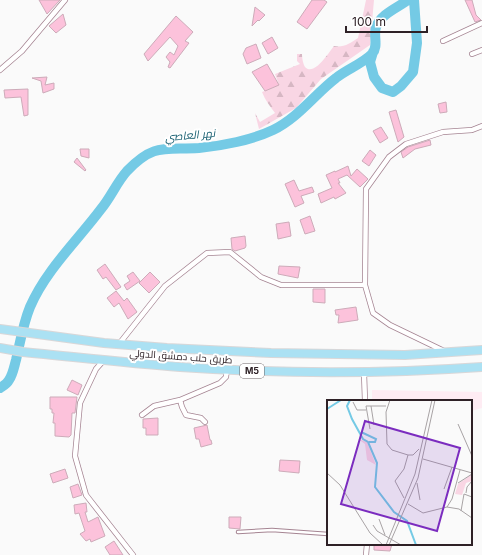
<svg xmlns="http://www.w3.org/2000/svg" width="482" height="555" font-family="Inter,Cairo,sans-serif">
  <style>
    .built { fill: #feecf3 }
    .forest { fill: url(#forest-firs) }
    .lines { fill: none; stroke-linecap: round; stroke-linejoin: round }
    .river { stroke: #74cae5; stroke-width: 10 }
    .building { fill: #fcc2db; stroke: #cdabb9 }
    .service-casing { stroke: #a58492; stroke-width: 4.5 }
    .minor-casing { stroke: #a58492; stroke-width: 6 }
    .motorway-casing { stroke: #d9d7d8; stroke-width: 10 }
    .service { stroke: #fff; stroke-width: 2.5 }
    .minor { stroke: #fff; stroke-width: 4.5 }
    .motorway { stroke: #abe1f3; stroke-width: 8 }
    .labels { text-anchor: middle; stroke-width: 4; stroke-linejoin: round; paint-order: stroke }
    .shield { fill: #fff; stroke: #6d6467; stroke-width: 1 }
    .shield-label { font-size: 9px; font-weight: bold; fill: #2e2126 }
    .street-label { font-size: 10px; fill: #2e2126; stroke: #fff }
    .water-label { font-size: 11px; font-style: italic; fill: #135b6d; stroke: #fff }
    .inset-river { fill: none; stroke: #74cae5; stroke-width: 2 }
    .inset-road { fill: none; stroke: #a8a3a5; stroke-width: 1 }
    .view { fill: #7b2cbf; fill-opacity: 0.15; stroke: #7b2cbf; stroke-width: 2 }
    .inset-edge { fill: none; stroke: #2e2126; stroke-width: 2 }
  </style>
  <defs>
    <pattern id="forest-firs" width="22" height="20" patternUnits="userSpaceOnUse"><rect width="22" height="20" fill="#f9d6e4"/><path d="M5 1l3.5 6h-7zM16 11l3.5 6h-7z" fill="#d6b7c3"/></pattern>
  </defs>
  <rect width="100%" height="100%" fill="#fafafa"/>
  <path class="built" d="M372,390L482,392V408L471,411V401H372Z"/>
  <path class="forest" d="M366,0H374L370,45L321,79L296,108L259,129L255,113L260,122L275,113C270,106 265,100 262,92L279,85L275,74L300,64L297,61V54H302C302,58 303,64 305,67C314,77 329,52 334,46C343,48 351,43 358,38Z"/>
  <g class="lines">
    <path class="river" d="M373,52L370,62L374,77L382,88L393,92L401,86L413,72L417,43L414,0
      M0,388C3,386 7,384 9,380C13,374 14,367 16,360C20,343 23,324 30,307C46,270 77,241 101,209C111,197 117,182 127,171C154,143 164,150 199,148C222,146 252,140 273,130C298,118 315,94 336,78C347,69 362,64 372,54C379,46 373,36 376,27C381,14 397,8 408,0"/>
  </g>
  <path class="building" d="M39,0H60L47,14Z
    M312,0H324L327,2L307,29L297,22Z
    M465,0H472L476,15L481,20L475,22Z
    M255,7L265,15L259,21L258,20L252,26Z
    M63,14L66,25L56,33L49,26Z
    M176,16L193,32L185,41L189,43L170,68L168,67L170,62L166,57L170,52L174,55L178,46L170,37L148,61L144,54Z
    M272,37L278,48L268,54L262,43Z
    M256,44L261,58L247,64L243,54L246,48Z
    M267,64L279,85L265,91L252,72Z
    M47,77L45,85L54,83V89L43,93L41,81L32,78Z
    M28,89V115L24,116L21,97L5,98L4,90Z
    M446,102L447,112L440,113L438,104Z
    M396,110L404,137L398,142L389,112Z
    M381,127L388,138L380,143L373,131Z
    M430,140L431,145L415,149L403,158L401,152L408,147Z
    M80,149H89V158L81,156Z
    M370,150L376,155L369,166L362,161Z
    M77,158L86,170L85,171L74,162Z
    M348,166L351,176L357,169L368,179L360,187L347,175L338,179L340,183H338L346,193L335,199L334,197L321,203L318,194L332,188L326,175L335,171V172Z
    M294,180L299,191L312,187L314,192L301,196L304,203L295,207L285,184Z
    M310,216L315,231L305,234L300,220Z
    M289,222L291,236L278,239L276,224Z
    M245,236L246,246L245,248L235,251L232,249L231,238Z
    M105,264L121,287L116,290L106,277L103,279L97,270Z
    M279,266L300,267L298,278L278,274Z
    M133,272L140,281L127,290L124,285L130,281L127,276Z
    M150,272L160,282L149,293L139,283Z
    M313,289H325V303L313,302Z
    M116,291L124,301L127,298L137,312L128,319L119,303L114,307L107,298Z
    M356,307L358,320L338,323L339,315H336L335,310Z
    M72,380L82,385L78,395L67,390Z
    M50,397H77L75,413H72L71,435L69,437L55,436V423H53L54,413H52V409H50Z
    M158,418V435H146V428H143V419Z
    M207,425L210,440H211L212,444L201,447L199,439H196L194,428Z
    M280,460L300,461L299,473L279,471Z
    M65,469L68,478L53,483L50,474Z
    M78,484L82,495L73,498L70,487Z
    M86,503L87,512H85L88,522L98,517L105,536L91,542L90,539L86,541L80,534L85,531L79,513L75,514L74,505Z
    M229,517H241L240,529L229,528Z
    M114,541L123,555H110L105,547Z
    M374,544H392L390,551L374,550Z"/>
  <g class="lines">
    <defs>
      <path id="service" d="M238,532L272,530L328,534"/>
      <path id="minor" d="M443,41L482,23
        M472,54L482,50
        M0,70L22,51L65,0
        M119,344L165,286L207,253L230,252L261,277L281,285H365
        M444,351L390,325L373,313L365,285L366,189L389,157L406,144L443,132L472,130L482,126
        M104,360L96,369L80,403L75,456L86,495L133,555
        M364,373L365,401
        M180,400L182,407L186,415L201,418L205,422
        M142,415L154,406L180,400L220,383L226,377L227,369
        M366,555L367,544"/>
      <path id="motorway" d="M0,329L104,343L167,348L271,353L405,355L482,350
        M0,348L23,352C75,357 128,363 180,367C281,374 381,374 482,367"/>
    </defs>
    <use href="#service" class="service-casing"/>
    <use href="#minor" class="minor-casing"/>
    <use href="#motorway" class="motorway-casing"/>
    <use href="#service" class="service"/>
    <use href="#minor" class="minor"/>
    <use href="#motorway" class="motorway"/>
  </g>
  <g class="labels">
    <rect class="shield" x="240" y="364" width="24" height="14" rx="3"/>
    <g class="shield-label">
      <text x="252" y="374">M5</text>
    </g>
    <g class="street-label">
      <text transform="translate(181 356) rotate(4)" y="4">طريق حلب دمشق الدولي</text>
    </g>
    <g class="water-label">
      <text transform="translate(190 135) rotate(-5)" y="4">نهر العاصي</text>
    </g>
  </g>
  <g transform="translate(327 400)">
    <rect width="145" height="145" fill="#fafafa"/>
    <path d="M145,74V81L139,83L135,95L128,94L131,84Z" fill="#f9d6e4"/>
    <path d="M31,39L40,42L49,65L40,60L38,44Z" fill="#f9d6e4"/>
    <path class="inset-river" d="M23,0L20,6L25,19L36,39L41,42L50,63L48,87L67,112L80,121L89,145M0,9L14,0M34,32L49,39L48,42H42"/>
    <path class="inset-road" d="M63,0L59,12L60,44L65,50L81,55H86L92,49M26,2L30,10H39M44,6L47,25M131,24L145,56M43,29L39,6H59M96,59L145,73M0,73L13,85L43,133L56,145M90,83L93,100M131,83L145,74M117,89L125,67M139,93L140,87L145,81M77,98L68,81L77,69L81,55M81,104L96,113L120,107L132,109L145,118M120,107L125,99L133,70M134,111L137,94L145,97M52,119L58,135M46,125L50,131L74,145M59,145L88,74L105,0M62,145L91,78L108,0"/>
    <path class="view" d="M38,21L133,48L110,131L14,104Z"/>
    <rect width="145" height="145" class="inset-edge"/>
  </g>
  <path d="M346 26v6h81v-6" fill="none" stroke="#2e2126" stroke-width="2"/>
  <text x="352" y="26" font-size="12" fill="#2e2126" stroke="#ffffff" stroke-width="3" paint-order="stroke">100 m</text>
</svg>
